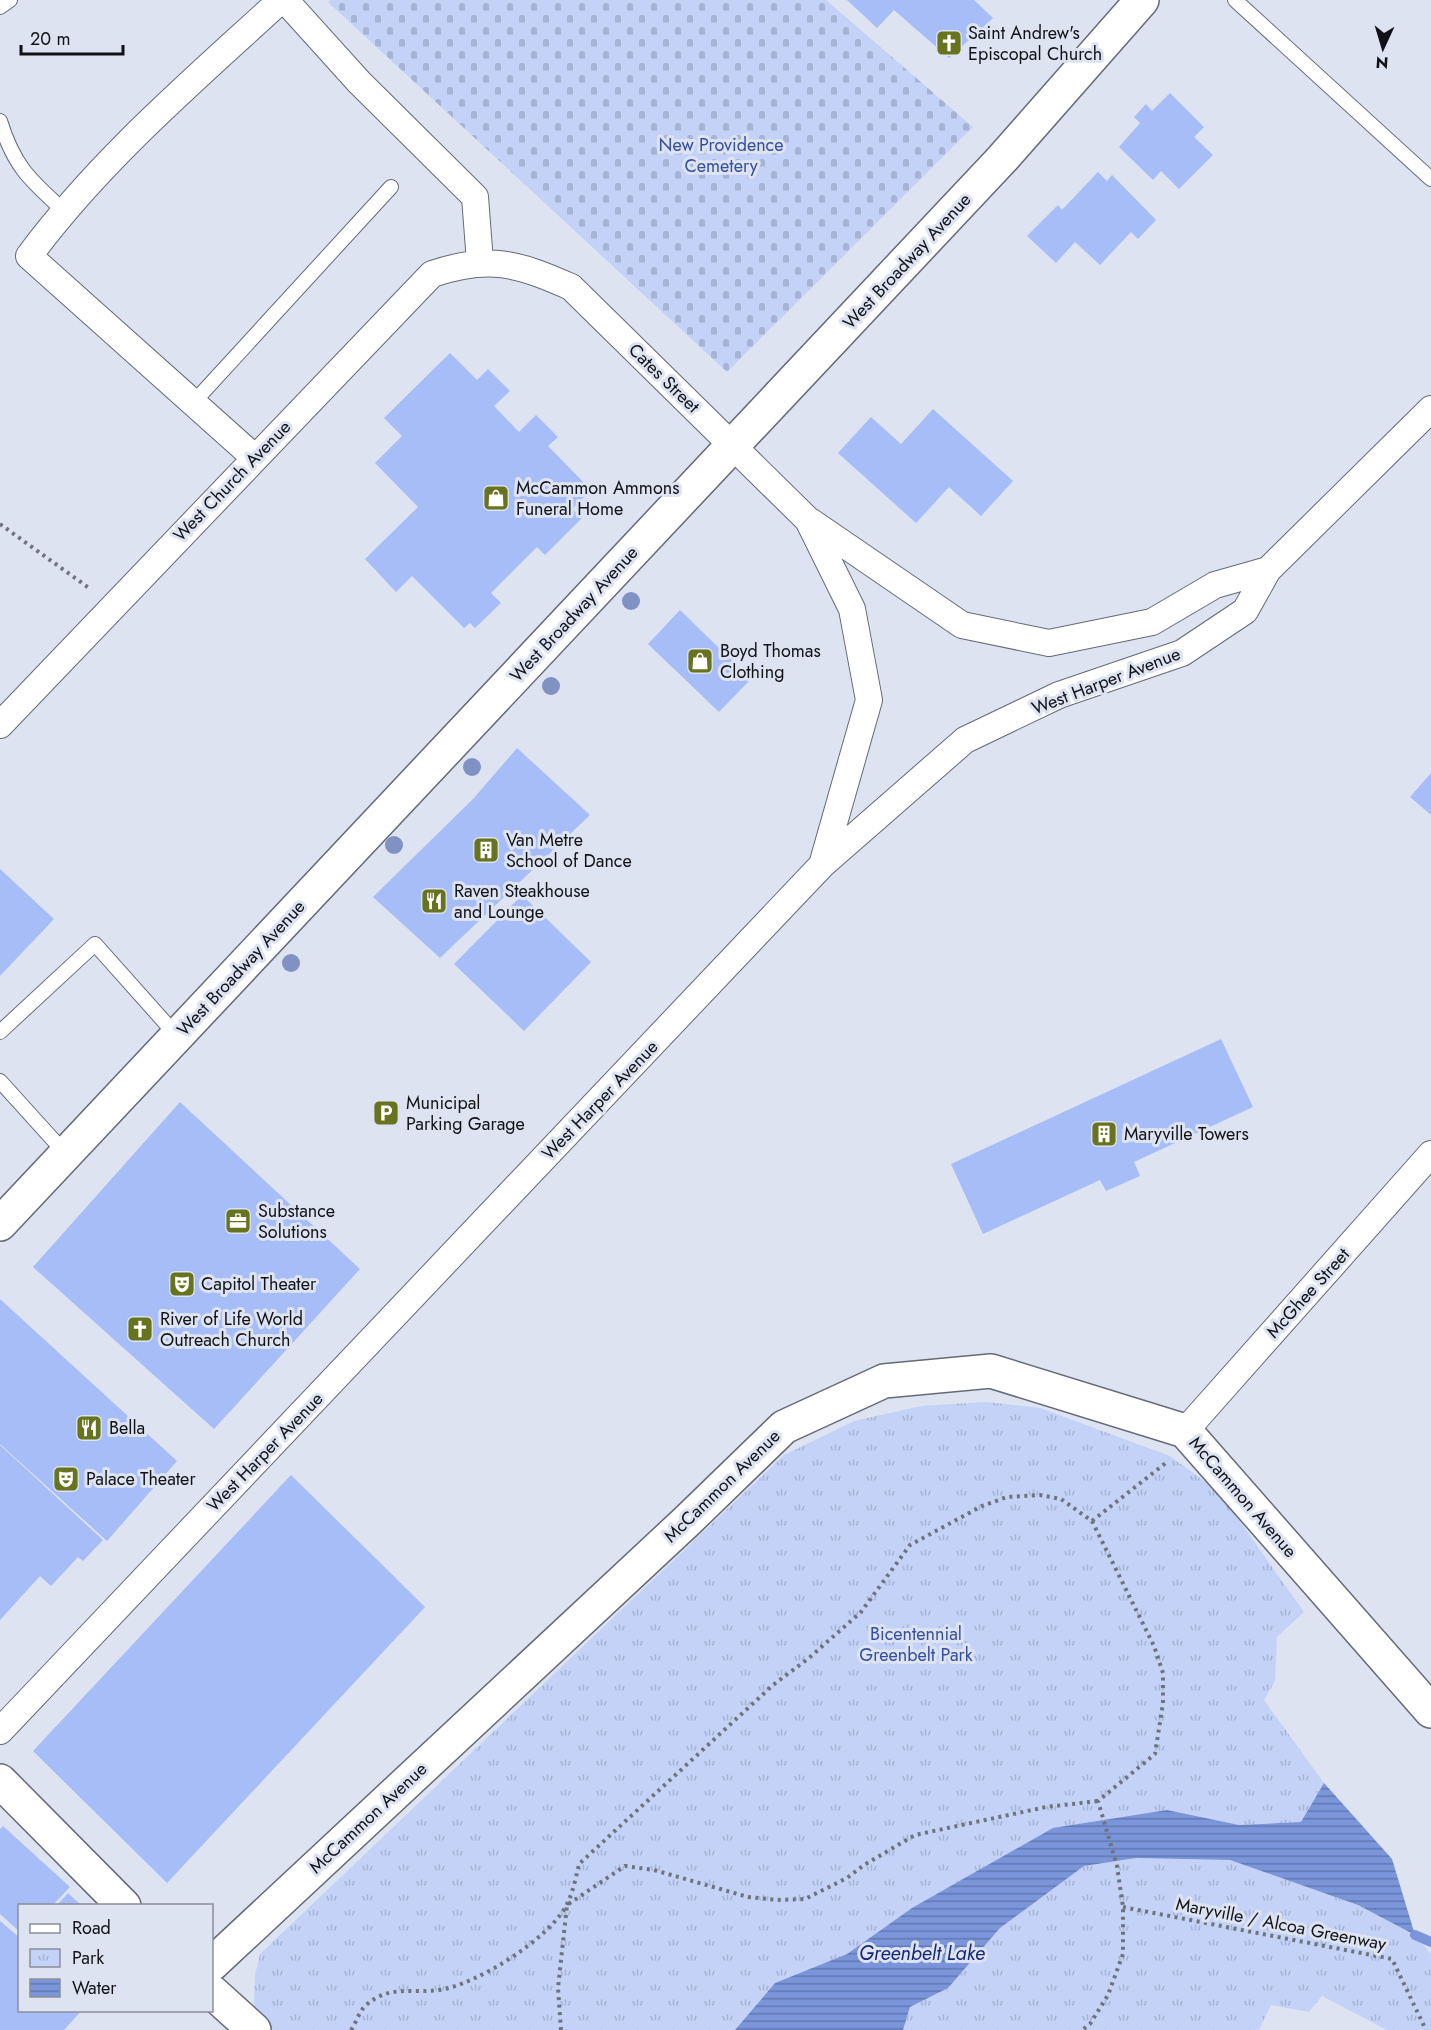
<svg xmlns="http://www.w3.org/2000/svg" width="1431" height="2030" font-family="Jost,sans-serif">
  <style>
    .cemetery { fill: url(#cemetery-stones) }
    .park { fill: url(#park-tufts) }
    .water { fill: url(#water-rules) }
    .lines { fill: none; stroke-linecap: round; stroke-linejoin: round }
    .stream { stroke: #7a95da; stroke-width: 10 }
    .building { fill: #a6bdf7 }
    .service-casing { stroke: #656a76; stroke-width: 16 }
    .minor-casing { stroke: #656a76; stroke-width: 28 }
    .tertiary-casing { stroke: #656a76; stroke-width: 36 }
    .secondary-casing { stroke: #656a76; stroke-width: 36 }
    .primary-casing { stroke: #656a76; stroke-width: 36 }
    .path { stroke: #6f737c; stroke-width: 4; stroke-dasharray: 3 4.5; stroke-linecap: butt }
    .service { stroke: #fff; stroke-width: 14 }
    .minor { stroke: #fff; stroke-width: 26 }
    .tertiary { stroke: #fff; stroke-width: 33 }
    .secondary { stroke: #fff; stroke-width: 33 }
    .primary { stroke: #fff; stroke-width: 33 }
    .tree { fill: #8091c4 }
    .labels { text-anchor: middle; stroke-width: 6; stroke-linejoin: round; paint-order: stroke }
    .poi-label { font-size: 18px; fill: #101217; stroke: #dde3f1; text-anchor: start }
    .park-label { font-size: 18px; fill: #344ea0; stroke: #dde3f1 }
    .street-label { font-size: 18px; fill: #101217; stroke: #dde3f1 }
    .water-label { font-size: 20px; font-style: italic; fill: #152777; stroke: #dde3f1 }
  </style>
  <defs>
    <pattern id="cemetery-stones" width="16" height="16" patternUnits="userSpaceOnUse" patternTransform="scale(1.5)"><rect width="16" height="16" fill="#c3d2f6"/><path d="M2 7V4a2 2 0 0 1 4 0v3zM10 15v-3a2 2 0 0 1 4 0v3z" fill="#a6b3d2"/></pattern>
    <pattern id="park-tufts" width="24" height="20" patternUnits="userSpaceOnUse" patternTransform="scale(1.5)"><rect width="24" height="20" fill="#c3d2f6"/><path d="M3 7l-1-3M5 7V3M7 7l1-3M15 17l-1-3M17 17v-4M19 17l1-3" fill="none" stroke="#a6b3d2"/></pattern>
    <pattern id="water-rules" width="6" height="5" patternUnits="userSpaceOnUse" patternTransform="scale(1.5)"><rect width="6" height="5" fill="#7a95da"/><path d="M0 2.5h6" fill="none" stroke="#6378b0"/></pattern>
  </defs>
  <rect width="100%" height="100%" fill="#dde3f1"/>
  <path class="cemetery" d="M330,0H826L973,127L727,372L328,2Z"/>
  <path class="park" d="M986,1402L1040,1408L1170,1456L1219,1492L1304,1612L1277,1637L1275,1681L1264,1700L1324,1783L1302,1822L1239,1825L1167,1810L962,1880L912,1908L847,1954L775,1983L735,2030H253L255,1975L260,1954L784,1455L854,1421L921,1406Z
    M1136,1858L1230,1860L1358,1905L1415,1935L1431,1954V2030H1387L1322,1996L1309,2012L1271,2005L1259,2030H903L910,2007L948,1988L1000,1928L1084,1866Z"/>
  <path class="water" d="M1324,1783L1392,1859L1415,1935L1358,1905L1230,1860L1136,1858L1084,1866L1000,1928L948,1988L910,2007L903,2030H735L775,1983L847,1954L912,1908L1053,1828L1167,1810L1239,1825L1301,1822Z"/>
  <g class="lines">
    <path class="stream" d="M1415,1935L1431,1942"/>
  </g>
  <path class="building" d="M847,0H974L993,18L949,58L894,10L877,28Z
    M1170,93L1204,127L1194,137L1213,155L1179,189L1161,171L1153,180L1119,147L1140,123L1134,117L1146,104L1152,111Z
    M1098,172L1107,181L1112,175L1156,220L1138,239L1131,232L1100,265L1075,242L1056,263L1027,236L1058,205L1062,210Z
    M450,353L477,380L488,369L510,391L494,406L519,432L536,415L558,437L548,446L591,490L572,509L582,518L545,555L537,547L491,593L501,603L475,628L470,623L464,628L412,576L396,592L365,559L418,507L375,463L402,436L384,418Z
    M933,409L1013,481L981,516L949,487L916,523L838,453L871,417L901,444Z
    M680,610L751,679L719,712L648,644Z
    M517,748L590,815L440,958L373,897L474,798Z
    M1431,773V815L1410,797Z
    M0,869L54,919L0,976Z
    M522,895L591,962L524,1031L454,964Z
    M1221,1039L1253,1107L1134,1162L1140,1176L1106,1191L1100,1180L983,1234L951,1164Z
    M180,1102L360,1269L214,1429L33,1267Z
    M0,1299L177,1461L107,1541L0,1444Z
    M0,1445L103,1540L83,1561L78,1557L51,1586L40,1576L0,1620Z
    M291,1475L425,1607L167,1883L33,1751Z
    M3,1826L70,1887L53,1905H20V1932L0,1914V1829Z
    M68,1893L81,1905H57Z
    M0,1921L20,1938V2010H82L64,2030H0Z"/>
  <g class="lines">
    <defs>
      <path id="service" d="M1235,0L1431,179
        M0,7L10,0
        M0,121C14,166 29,179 63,210
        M193,403L391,187
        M0,1032L95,944L177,1036
        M0,1081L66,1154"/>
      <path id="minor" d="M285,0L359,82L475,197L480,262
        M255,458L29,256C100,160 193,81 281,0
        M810,521L962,625L1049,643L1152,622L1215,585L1268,570
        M0,725L432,274C489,255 517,263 571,287L808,520L852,609L869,700L822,865
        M1185,1431L1431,1154
        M0,1731L822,865L965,740L1059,695L1182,653L1245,611L1268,570L1431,409"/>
      <path id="tertiary" d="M212,1964L687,1521L784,1427L884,1381L991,1371L1185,1431L1431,1711"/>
      <path id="secondary" d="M0,1781L124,1906
        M212,1992L254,2030"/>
      <path id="primary" d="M0,1224L1003,158L1142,0"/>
    </defs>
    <use href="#service" class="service-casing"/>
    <use href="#minor" class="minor-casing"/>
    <use href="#tertiary" class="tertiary-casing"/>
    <use href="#secondary" class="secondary-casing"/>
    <use href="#primary" class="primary-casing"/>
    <path class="path" d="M0,524L89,588
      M1092,1521L1167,1462
      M1123,1907L1392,1959L1426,2030
      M351,2030C356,2023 359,2012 365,2006C389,1984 412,1994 439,1990C476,1985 551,1938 567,1904C573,1892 576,1877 579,1864L773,1685L809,1658L861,1612L910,1545L982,1506L1007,1497L1040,1495L1061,1499L1092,1521L1154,1646L1163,1673V1703L1155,1754L1098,1801L1117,1866L1123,1907V1954L1108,1995L1090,2024L1082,2030
      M561,2030L558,1988L567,1905L625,1866L654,1870L748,1897L777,1900L805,1899L847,1878L864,1865L915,1835L1046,1807L1098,1801"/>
    <use href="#service" class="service"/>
    <use href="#minor" class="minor"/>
    <use href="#tertiary" class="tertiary"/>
    <use href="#secondary" class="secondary"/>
    <use href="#primary" class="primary"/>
  </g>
  <g class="tree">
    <circle cx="631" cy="601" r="9"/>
    <circle cx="551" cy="686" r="9"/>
    <circle cx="472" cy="767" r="9"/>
    <circle cx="394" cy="845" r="9"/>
    <circle cx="291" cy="963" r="9"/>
  </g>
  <defs>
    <symbol id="church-square" viewBox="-11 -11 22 22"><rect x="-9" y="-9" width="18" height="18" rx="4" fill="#67731e" stroke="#dde3f1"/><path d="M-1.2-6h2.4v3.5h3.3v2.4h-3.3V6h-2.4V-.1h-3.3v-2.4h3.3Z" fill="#fff"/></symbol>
    <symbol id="shop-square" viewBox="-11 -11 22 22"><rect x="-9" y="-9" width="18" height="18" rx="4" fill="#67731e" stroke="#dde3f1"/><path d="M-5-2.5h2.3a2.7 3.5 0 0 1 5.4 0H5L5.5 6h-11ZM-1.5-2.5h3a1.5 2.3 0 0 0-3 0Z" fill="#fff"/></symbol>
    <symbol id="building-square" viewBox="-11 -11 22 22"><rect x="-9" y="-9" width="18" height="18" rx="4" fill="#67731e" stroke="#dde3f1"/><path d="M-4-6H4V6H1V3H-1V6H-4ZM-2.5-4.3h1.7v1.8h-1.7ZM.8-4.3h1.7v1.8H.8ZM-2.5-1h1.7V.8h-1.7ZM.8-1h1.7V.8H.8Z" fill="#fff"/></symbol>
    <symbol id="restaurant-square" viewBox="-11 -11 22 22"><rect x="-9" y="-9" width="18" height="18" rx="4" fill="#67731e" stroke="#dde3f1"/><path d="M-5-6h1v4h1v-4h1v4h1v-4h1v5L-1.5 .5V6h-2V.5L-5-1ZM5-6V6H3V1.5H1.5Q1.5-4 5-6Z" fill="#fff"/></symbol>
    <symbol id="parking-square" viewBox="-11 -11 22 22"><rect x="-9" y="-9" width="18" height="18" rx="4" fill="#67731e" stroke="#dde3f1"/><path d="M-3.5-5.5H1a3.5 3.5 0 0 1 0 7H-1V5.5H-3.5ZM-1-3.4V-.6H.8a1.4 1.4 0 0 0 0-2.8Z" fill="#fff"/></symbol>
    <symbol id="office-square" viewBox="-11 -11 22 22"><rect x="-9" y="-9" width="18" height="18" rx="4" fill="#67731e" stroke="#dde3f1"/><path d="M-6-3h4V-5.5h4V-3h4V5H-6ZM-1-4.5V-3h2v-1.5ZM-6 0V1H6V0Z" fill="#fff"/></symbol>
    <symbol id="theatre-square" viewBox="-11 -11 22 22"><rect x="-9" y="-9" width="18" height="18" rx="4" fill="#67731e" stroke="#dde3f1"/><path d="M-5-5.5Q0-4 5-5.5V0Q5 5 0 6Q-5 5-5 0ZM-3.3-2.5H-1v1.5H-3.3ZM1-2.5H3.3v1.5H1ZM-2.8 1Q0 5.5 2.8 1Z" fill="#fff"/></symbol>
  </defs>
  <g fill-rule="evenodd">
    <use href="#church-square" x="934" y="28" width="30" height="30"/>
    <use href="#shop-square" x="481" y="483" width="30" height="30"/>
    <use href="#shop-square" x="685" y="646" width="30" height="30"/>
    <use href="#building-square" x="471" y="835" width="30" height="30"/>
    <use href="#restaurant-square" x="419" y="886" width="30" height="30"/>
    <use href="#parking-square" x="371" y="1098" width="30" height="30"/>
    <use href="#building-square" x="1089" y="1119" width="30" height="30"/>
    <use href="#office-square" x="223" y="1206" width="30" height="30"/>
    <use href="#theatre-square" x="167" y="1269" width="30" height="30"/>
    <use href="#church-square" x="125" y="1314" width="30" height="30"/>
    <use href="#restaurant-square" x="74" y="1413" width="30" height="30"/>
    <use href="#theatre-square" x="51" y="1464" width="30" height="30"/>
  </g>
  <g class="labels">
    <g class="poi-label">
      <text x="968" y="39">Saint Andrew's<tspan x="968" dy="21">Episcopal Church</tspan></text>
      <text x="516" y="494">McCammon Ammons<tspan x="516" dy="21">Funeral Home</tspan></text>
      <text x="720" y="657">Boyd Thomas<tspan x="720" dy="21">Clothing</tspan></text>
      <text x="506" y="846">Van Metre<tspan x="506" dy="21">School of Dance</tspan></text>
      <text x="454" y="897">Raven Steakhouse<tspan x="454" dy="21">and Lounge</tspan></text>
      <text x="406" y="1109">Municipal<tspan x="406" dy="21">Parking Garage</tspan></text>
      <text x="1124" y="1140">Maryville Towers</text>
      <text x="258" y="1217">Substance<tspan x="258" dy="21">Solutions</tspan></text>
      <text x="201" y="1290">Capitol Theater</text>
      <text x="160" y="1325">River of Life World<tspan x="160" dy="21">Outreach Church</tspan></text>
      <text x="109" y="1434">Bella</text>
      <text x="86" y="1485">Palace Theater</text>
    </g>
    <g class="park-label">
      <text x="721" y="151">New Providence<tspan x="721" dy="21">Cemetery</tspan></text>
      <text x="916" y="1640">Bicentennial<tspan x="916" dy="21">Greenbelt Park</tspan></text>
    </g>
    <g class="street-label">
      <text transform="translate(907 261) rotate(-47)" y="6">West Broadway Avenue</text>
      <text transform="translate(664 378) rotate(44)" y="6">Cates Street</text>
      <text transform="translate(232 481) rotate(-46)" y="6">West Church Avenue</text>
      <text transform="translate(574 614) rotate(-47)" y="6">West Broadway Avenue</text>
      <text transform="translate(1106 681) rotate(-21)" y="6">West Harper Avenue</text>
      <text transform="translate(241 968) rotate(-47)" y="6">West Broadway Avenue</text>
      <text transform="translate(600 1100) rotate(-46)" y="6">West Harper Avenue</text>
      <text transform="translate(1308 1293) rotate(-48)" y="6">McGhee Street</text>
      <text transform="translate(265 1452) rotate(-46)" y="6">West Harper Avenue</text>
      <text transform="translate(722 1486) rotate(-44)" y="6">McCammon Avenue</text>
      <text transform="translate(1243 1497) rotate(49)" y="6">McCammon Avenue</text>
      <text transform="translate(368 1818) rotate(-43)" y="6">McCammon Avenue</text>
      <text transform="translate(1281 1924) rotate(11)" y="6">Maryville / Alcoa Greenway</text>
    </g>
    <g class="water-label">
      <text x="922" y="1960">Greenbelt Lake</text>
    </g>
  </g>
  <rect x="18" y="1904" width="195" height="108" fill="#dde3f1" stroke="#8b8f9a" stroke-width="1.5"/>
  <rect x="30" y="1924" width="30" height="9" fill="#ffffff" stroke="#8b8f9a" stroke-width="1.5"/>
  <text x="72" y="1934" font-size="18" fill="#101217">Road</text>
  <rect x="30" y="1949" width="30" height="18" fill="url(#park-tufts)" stroke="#8b8f9a" stroke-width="1.5"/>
  <text x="72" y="1964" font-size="18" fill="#101217">Park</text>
  <rect x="30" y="1979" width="30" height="18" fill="url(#water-rules)" stroke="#8b8f9a" stroke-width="1.5"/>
  <text x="72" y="1994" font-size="18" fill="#101217">Water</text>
  <g transform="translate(1383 48) rotate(184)" stroke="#dde3f1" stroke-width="4.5" paint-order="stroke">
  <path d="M0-4.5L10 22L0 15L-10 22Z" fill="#101217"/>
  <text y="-9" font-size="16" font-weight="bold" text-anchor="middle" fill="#101217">N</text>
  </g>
  <path d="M21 45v9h102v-9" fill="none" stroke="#101217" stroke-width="3"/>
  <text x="30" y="45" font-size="18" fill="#101217" stroke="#dde3f1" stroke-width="4.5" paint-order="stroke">20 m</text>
</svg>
